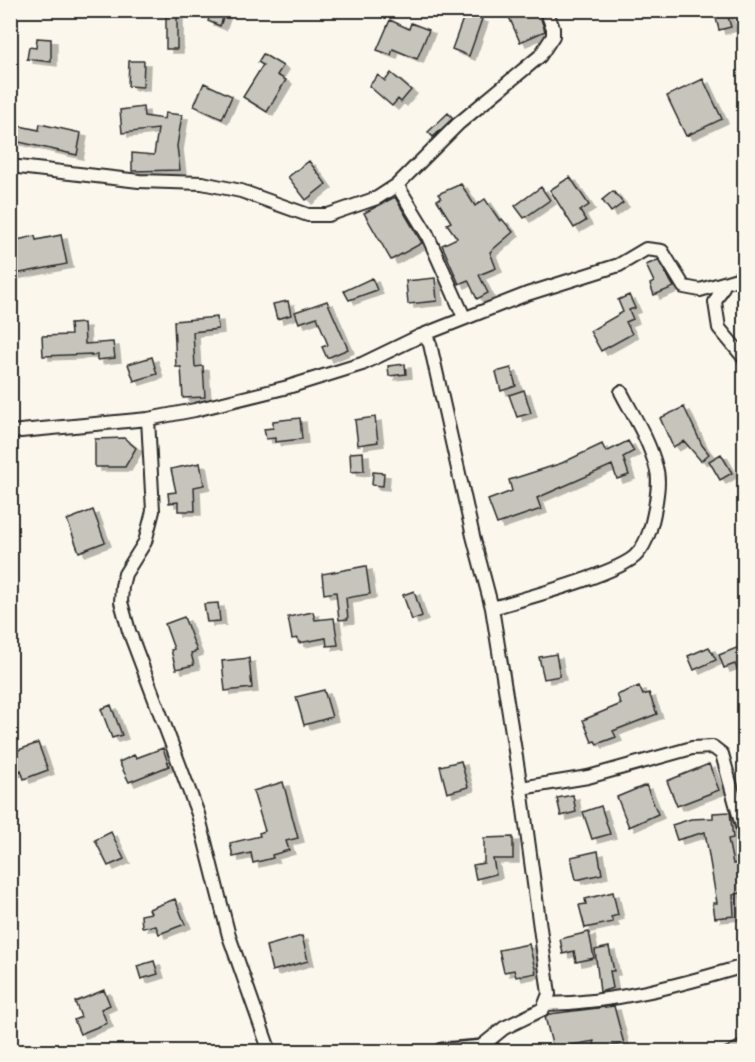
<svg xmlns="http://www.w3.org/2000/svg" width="755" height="1062" font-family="'Indie Flower',sans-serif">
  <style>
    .building { fill: #c7c4bc; stroke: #2b2b2b; stroke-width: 1.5; filter: url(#shadow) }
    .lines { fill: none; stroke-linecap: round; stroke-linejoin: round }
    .minor-casing { stroke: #2b2b2b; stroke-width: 16 }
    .secondary-casing { stroke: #2b2b2b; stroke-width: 21 }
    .minor { stroke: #fbf7ec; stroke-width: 12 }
    .secondary { stroke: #fbf7ec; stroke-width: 16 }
  </style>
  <defs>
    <filter id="shadow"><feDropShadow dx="6" dy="4" stdDeviation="0" flood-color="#0004"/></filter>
  </defs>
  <rect width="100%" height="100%" fill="#fbf7ec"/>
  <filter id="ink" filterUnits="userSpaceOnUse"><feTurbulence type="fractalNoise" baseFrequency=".0167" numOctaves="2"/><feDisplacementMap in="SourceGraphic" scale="12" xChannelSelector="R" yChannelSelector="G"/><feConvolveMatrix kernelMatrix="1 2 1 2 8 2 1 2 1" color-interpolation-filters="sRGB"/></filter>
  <g filter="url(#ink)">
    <path class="building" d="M212,10H226L220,26L208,21Z
      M506,10H538L545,31L520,42Z
      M714,10H726L731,27L719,30Z
      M166,13L177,14V49H166Z
      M465,13L482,19L469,56L452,49Z
      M390,20L409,29L411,23L429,30L417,59L393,49L391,55L377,50Z
      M37,38L51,39V62L27,59L29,47L36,48Z
      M263,54L283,66L277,75L286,80L267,112L243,97L263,65L258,62Z
      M129,61H144L143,87L128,86Z
      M391,73L411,90L401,102L398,99L392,106L369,86L378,75L385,81Z
      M703,79L722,119L686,136L667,96Z
      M204,83L232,96L222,119L194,106Z
      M143,107L144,116L164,119L165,113L182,115L177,146L180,170L132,171V153L154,155L158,129L122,133L120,110Z
      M448,113L453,118L433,137L428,132Z
      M10,124L39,130L40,124L81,133L77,155L10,140Z
      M309,161L326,184L306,200L288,177Z
      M570,177L589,205L580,211L586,221L574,228L550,190Z
      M461,184L475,206L485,199L500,221L502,219L513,232L490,252L496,268L479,275L488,293L477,299L468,280L459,284L442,245L457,238L447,224L451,222L437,200L441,198L438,194Z
      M541,187L550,200L524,218L515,206Z
      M613,191L623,203L611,212L602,200Z
      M395,197L422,243L391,260L364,213Z
      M61,235L67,264L10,275V245L18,244L17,240L35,236L36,240Z
      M658,260L674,287L654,295L650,284L654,282L646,265Z
      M372,278L377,290L349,300L344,291Z
      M435,278L437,301L408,304L406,281Z
      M629,295L635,308L629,310L633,319L626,322L632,334L601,351L590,331L623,312L618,300Z
      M288,301L291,315L277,319L273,304Z
      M327,301L348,349L327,358L322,347L328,345L317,317L299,323L295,312Z
      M217,317L218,329L193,332L195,367L203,366L205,397L183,398L181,367H176L174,321Z
      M84,323L85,344L113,342L115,358L97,360V355L91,356V354L43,356L42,336L71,335L70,324Z
      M152,357L157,374L134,381L128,364Z
      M405,364L406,374L389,376L388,366Z
      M511,368L516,386L501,391L496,372Z
      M524,390L531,413L517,417L509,395Z
      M684,407L702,445L709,454L701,461L684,441L673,447L660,418Z
      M375,417L378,442L358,445L355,420Z
      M300,418L302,439L275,442V438L266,439L264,429L273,428V421Z
      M124,438L136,448L125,467H95V439Z
      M628,441L634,451L623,457L629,475L617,479L612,465L537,498L541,509L497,524L488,500L512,491L509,480L562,463L602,444L606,452Z
      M363,452L364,471L351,472L350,453Z
      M721,454L732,473L720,480L709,461Z
      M200,463L204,485L194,487L195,511H178V502L169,503L168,493L176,492L171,469Z
      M373,472L384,473L383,486L372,485Z
      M93,510L105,542L79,552L67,520Z
      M366,566L370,594L346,598L348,619L339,620L336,592L324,594L322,574Z
      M414,591L422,616L412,620L403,595Z
      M218,603L220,621L207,622L204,604Z
      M313,612L315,620L334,618L338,645L327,646L326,638L299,643L298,638L292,639L288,617Z
      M184,617L197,651L191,653L194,665L176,669L171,650L174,649L165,624Z
      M744,645V684L735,664L724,668L719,655Z
      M709,647L716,660L694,670L688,656Z
      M556,654L560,676L544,679L539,657Z
      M249,658L252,688L225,691L222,661Z
      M639,686L643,695L649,693L657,714L613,731L616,737L597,744L595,741L592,742L583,720L621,704L617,695Z
      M324,690L332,717L304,725L296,697Z
      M111,705L122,735L112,738L101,709Z
      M38,743L48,770L24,779L21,770L10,774V753Z
      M163,748L169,766L129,782L119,762L134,755L136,758Z
      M461,761L468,787L447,793L440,766Z
      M709,764L719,790L677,806L667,781Z
      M283,782L298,838L286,841L289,850L272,855L273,858L253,863L251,853L233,857L230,843L260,836L259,833L265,831L253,791Z
      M646,785L658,814L629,827L617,797Z
      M573,795L576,812L561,816L557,798Z
      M601,806L610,834L592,839L583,812Z
      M730,812L733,838L728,839L733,864L744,861V892L733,895L734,916L715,918L713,903H717L705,832L677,840L672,825L691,819L713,818V813Z
      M111,832L124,859L108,866L95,840Z
      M513,837V859H493L496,874L476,879L473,865L484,863V838Z
      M598,851L602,874L576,880L571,857Z
      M613,892L618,915L611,917L613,922L585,928L579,905L586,904L585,899Z
      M175,899L185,924L159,934L156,926L142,927L141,915L151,913L149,909Z
      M589,932L594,958L576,962L574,951L563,954L560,939Z
      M302,936L308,961L272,971L266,946Z
      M529,944L536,973L516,977L514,970L504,972L499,950Z
      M609,947L614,971H610L613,988L600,992L595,950Z
      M154,961L158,974L141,979L137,966Z
      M104,990L110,1005L101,1009L107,1023L80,1034L74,1020L81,1017L75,1002Z
      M614,1006L624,1044L595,1049L594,1041L571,1045L572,1049L561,1051L560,1047L553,1048L545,1017L549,1014Z
      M744,1038V1052H717Z"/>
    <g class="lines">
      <defs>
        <path id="minor" d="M10,166L139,181L202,183L241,191L308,215H328L377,198L397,185L458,124L540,56L553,36V28L546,10
          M397,185L427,234L464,317
          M724,285L715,302L719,328L744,358
          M420,336L527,294L619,265L646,249L662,251L684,287L700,290L744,277
          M148,419L153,511L145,542L125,574L122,586L121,602L129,631L198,814L229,936L270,1052
          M10,432L148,419L195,410L288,387L362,364L420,336L426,337L430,344L473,536L492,608L521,788L549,994L543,1009L504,1028L478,1049
          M492,608C519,600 622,573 637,554C648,542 652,524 655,508C657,495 660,479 656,467C649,440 634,417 621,392
          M521,788L588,777L692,748L713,747L722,754L744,833
          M547,1004C615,1003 680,985 744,966"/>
        <path id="secondary" d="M442,1052L478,1049L494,1052"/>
      </defs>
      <use href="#minor" class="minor-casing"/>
      <use href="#secondary" class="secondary-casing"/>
      <use href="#minor" class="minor"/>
      <use href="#secondary" class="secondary"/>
    </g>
  </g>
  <rect width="755" height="1062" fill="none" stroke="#fbf7ec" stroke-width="36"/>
  <rect x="18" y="18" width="719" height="1026" fill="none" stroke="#2b2b2b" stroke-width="2" filter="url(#ink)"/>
</svg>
